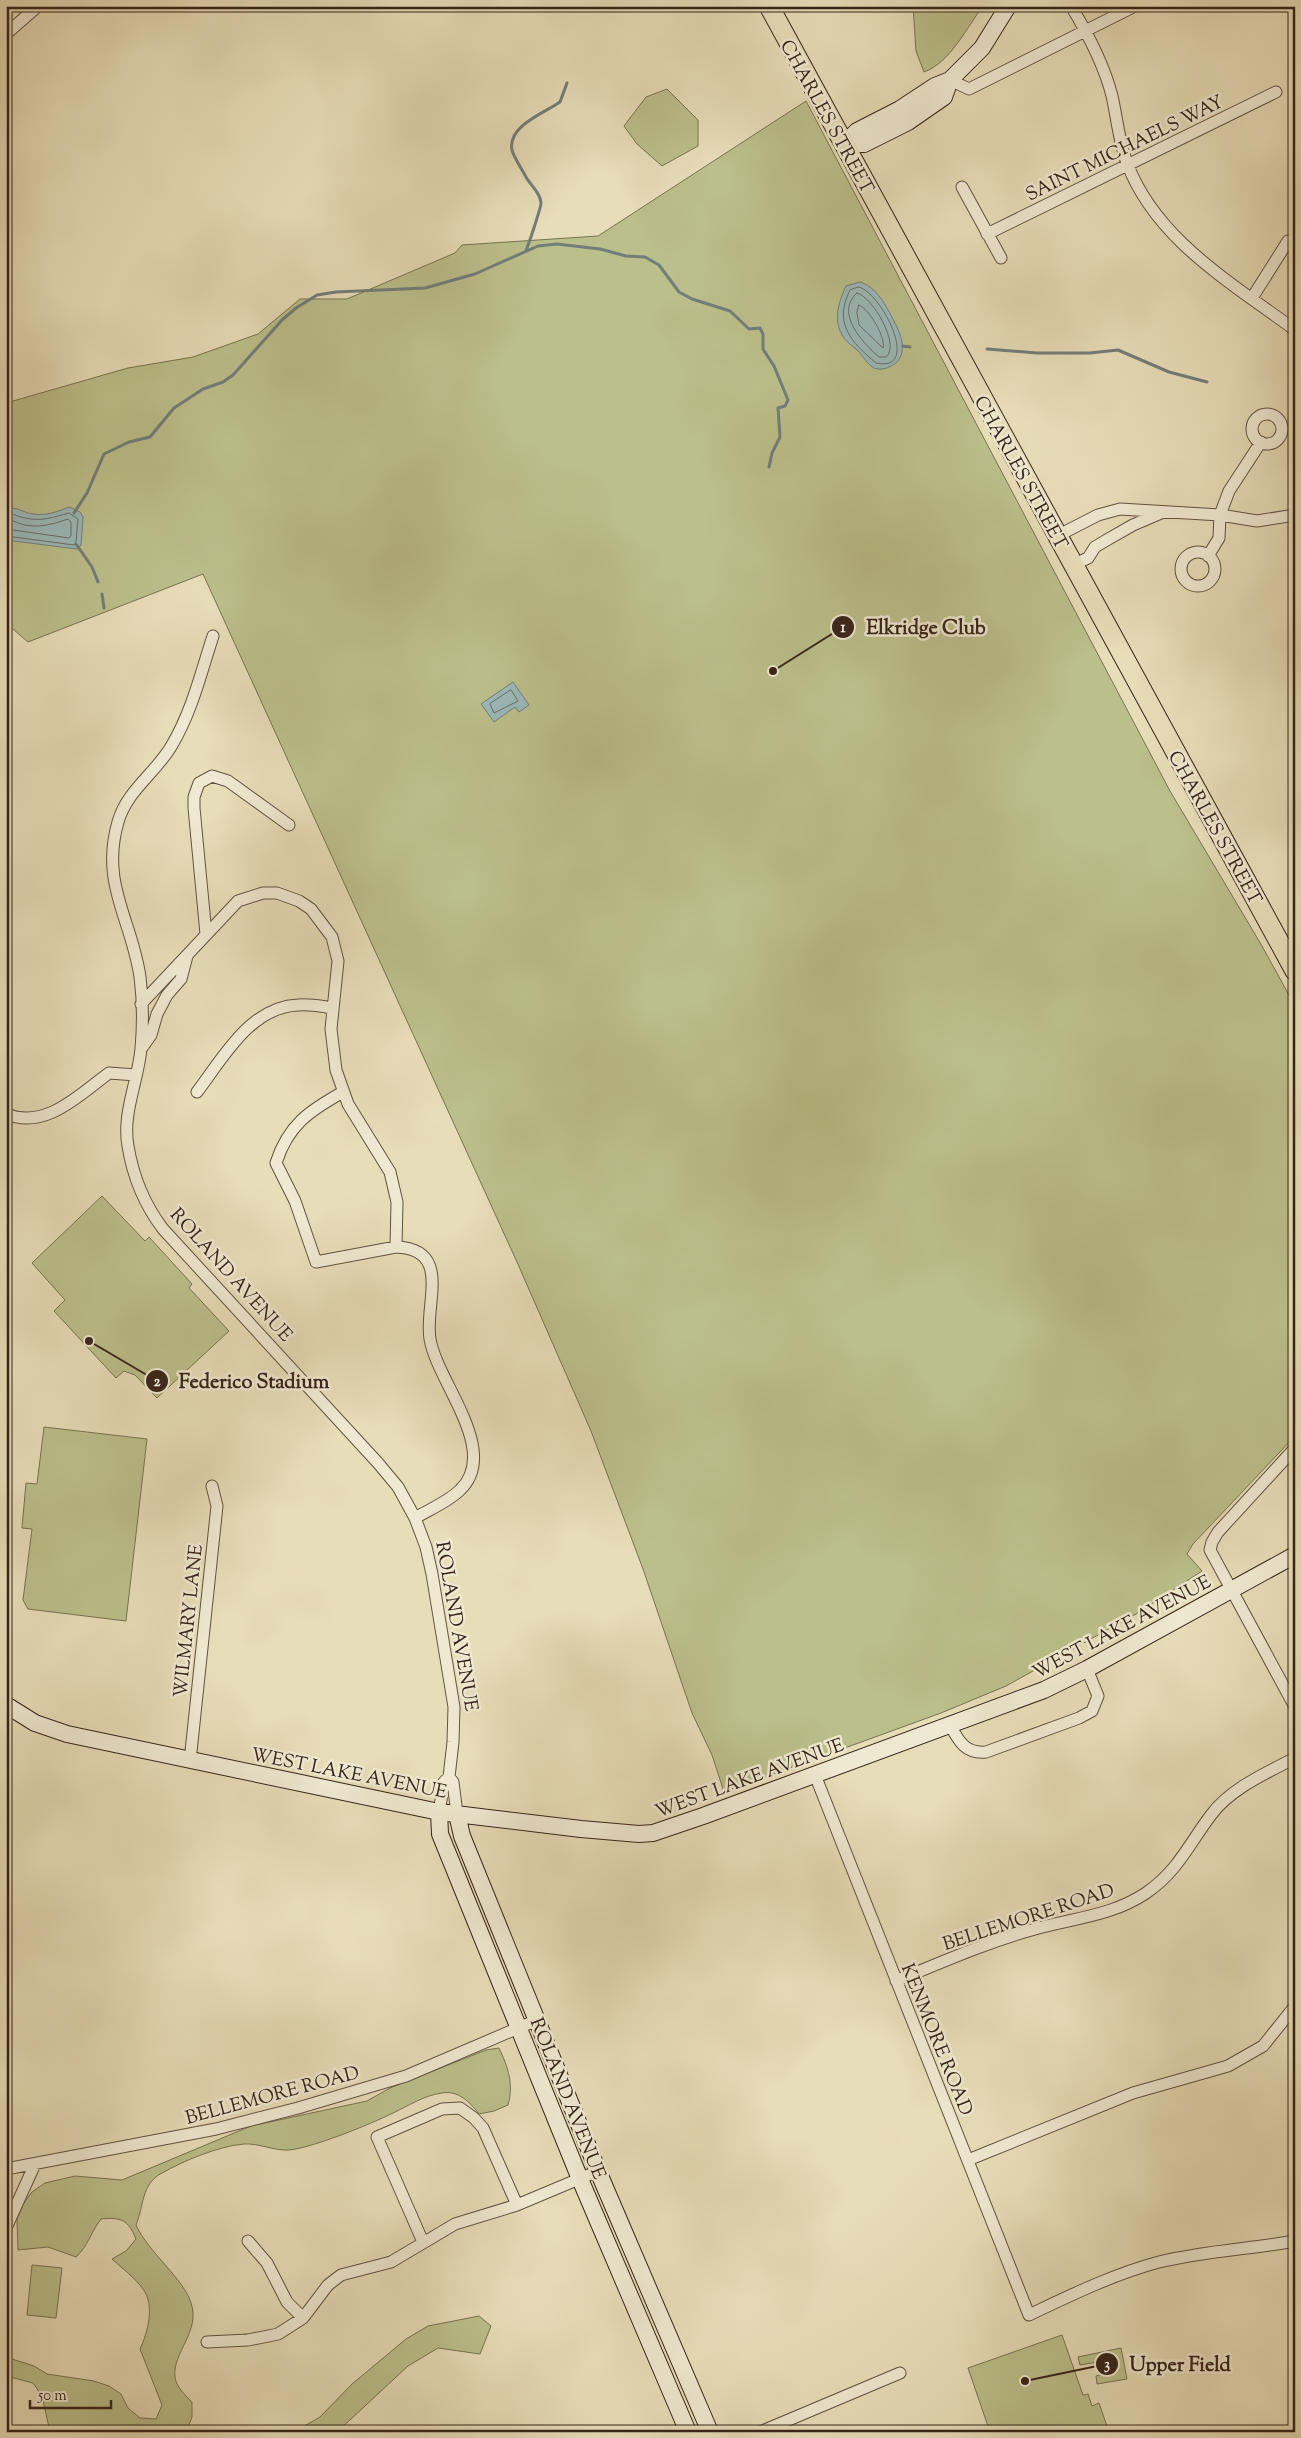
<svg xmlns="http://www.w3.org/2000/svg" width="1301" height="2438" font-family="'Sorts Mill Goudy',serif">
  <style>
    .green { fill: #bbbf8b; stroke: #787252 }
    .water { fill: #9bb9ba; stroke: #737d7a }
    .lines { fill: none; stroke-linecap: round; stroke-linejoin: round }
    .shore { stroke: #686e6a; stroke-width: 1 }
    .stream { stroke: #737d7a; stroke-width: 3 }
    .street-casing { stroke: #625242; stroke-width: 13 }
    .secondary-casing { stroke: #36241a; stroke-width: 18 }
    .primary-casing { stroke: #36241a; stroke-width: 21 }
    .street { stroke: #efe9d1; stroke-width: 11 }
    .secondary { stroke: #efe9d1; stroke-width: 16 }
    .primary { stroke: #e7ddb8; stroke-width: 19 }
    .labels { text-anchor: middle; stroke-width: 5; stroke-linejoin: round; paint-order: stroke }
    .street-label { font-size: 19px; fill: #36241a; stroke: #efe9d1 }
    .leader { fill: none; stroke: #36241a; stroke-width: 2 }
    .callout-dot { fill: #36241a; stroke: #efe9d1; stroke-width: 2 }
    .mark-label { font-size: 15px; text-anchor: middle; font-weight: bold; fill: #fff }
    .callout-label { font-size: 20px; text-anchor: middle; font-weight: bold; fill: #36241a; stroke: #efe9d1; stroke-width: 5; stroke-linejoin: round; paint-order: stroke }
  </style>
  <rect width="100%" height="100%" fill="#e7ddb8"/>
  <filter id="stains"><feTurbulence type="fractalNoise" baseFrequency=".004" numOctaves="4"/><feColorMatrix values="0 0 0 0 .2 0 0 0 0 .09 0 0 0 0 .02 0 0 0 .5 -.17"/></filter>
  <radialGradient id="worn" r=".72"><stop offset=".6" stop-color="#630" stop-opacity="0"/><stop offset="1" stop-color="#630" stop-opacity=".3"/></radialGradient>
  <path class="green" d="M913,6H983C967,27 950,63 924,72L916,51Z
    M667,89L698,120V146L662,166L637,144L624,126L646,97Z
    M806,101L1170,791L1262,946L1295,1006V1436L1193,1544L1187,1554L1202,1571L1136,1614L1006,1686L941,1713L724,1792L712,1755L692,1713L643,1569L591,1431L517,1262L203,574L28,642L6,623V403L128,368L193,357L258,334L300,299H347L455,253L462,245L598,236Z
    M102,1196L145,1241L149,1237L192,1284L189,1288L229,1331L157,1398L135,1375L124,1371L116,1378L54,1311L65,1300L32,1263Z
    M44,1427L147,1439L126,1621L28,1609L23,1600L32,1529L22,1528L26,1483L37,1484Z
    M499,2048C508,2067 514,2084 508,2105L494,2111L479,2114C470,2102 458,2090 442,2093C425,2095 408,2106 393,2113C371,2124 312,2148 289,2150C274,2151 259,2143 244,2144C219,2146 183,2161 162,2173C141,2184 144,2206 136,2225C148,2252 184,2279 191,2303C201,2331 172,2353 175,2377C176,2387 186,2396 192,2402V2417L186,2432H50L42,2396L33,2383L6,2376V2357L34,2366L47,2374L94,2381L109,2386L121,2394L128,2408L140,2418L156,2419L162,2405L140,2349C148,2332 155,2305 143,2289C135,2278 122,2268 112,2259L126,2251L136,2239C128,2220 122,2217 101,2219C91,2232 88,2246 76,2257L48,2247L18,2250L17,2219L23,2204L32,2192L45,2183L75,2176L122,2180L251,2126L367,2101L390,2088L486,2050Z
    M32,2265L62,2268L56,2318L27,2315Z
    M479,2316L491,2326L480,2354L438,2348L408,2366L337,2432H294L320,2417L352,2384L406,2339L428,2326Z
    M1062,2335L1083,2395L1088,2394L1092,2406L1099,2403L1109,2432H990L968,2368Z
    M1121,2348L1127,2379L1097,2384L1096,2376L1106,2373L1104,2361L1080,2365L1078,2357Z"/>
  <path class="water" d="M860,282C877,287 886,306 894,321C902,336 910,358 889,367C885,369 879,370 874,368C868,365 863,356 858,351C853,346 845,341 842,335C833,319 839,301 846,286Z
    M69,507L80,512L83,517L81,545L77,549L6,540V510C16,505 23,513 33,514C46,516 57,512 69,507Z
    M513,682L529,705L519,712L515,707L494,722L481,704Z"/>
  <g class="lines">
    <path class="shore" d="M859,287C882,293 922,373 876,363C851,342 833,323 850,290Z
      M857,293C872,296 901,345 886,357H879C863,343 834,313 857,293Z
      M859,305C869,309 886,337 883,348L859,325L857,313Z
      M6,514C15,513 17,517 25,518C41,522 54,517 69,513L78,519L76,542L74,545L6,536
      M6,520C13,520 15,522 21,524C38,529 53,524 68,519L71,522V536L69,538L6,529
      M511,690L518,701L494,713L490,704Z"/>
    <path class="stream" d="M526,250C529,244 541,207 541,203C540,192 531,186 526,177C523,171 513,156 512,150C507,126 546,112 560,102L567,83
      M903,346L910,347
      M987,349L1037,353H1090L1118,350L1169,372L1207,382
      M74,513L87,493L104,454L129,442L150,437L174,408L203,389L223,382L233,375L282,320L296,308L317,295L336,292L425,288L475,274L538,246L557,244L600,249L626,256L645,257L659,265L679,292L692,299L730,311L749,329L760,328L763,334V349L774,366L788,400L785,406L778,408L780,437L772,453L769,467
      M76,544L92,567L98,582
      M102,594L104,608"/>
    <defs>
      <path id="street" d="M1071,6C1088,34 1104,64 1112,96C1117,118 1119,142 1127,163C1156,240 1232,283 1295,330
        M6,34L38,6
        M950,80L969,89L1135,6
        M962,187L1001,258
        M987,234L1276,92
        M1252,298L1288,241
        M1252 429a15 15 0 1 1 30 0a15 15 0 1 1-30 0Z
        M1057,536L1098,515L1120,509L1220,515L1257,521L1295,515
        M1181 569a17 17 0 1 1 34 0a17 17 0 1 1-34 0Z
        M1208,556L1219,538L1220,515L1229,491L1261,442
        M1073,565L1088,558L1095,547L1105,541L1133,525L1161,513
        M213,636C201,673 192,711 172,745C156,773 127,790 118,822C100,884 132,920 140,977C143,1000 143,1026 141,1049C138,1081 122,1114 128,1146C133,1177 144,1204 163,1229L378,1463L398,1487L415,1518L426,1547L432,1574L454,1707L453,1742L449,1777L453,1782L457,1814
        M206,934L194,808V797L199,783L212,776L228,781L289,825
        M141,1004L238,901L263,893H277L299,901L311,909L332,937L338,961L331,1029L336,1070L348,1104L390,1172L397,1202L396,1247
        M141,1049L151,1035L157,1014L167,995L181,979L187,956
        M197,1092C223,1058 250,1007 298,1005C309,1004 321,1006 332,1008
        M343,1092C309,1111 288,1125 276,1163L295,1201L316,1262L396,1247C453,1249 424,1304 430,1339C437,1382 501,1451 460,1490C448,1502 430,1509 415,1518
        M6,1114C46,1130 79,1095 109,1073L136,1075
        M1295,1448L1218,1532L1212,1542L1210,1550L1295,1707
        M950,1725C959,1742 966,1754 986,1752L1079,1718L1092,1711L1098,1696L1087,1669
        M190,1761L217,1506L212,1486
        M815,1775L1029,2315C1071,2295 1114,2274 1159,2262C1204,2251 1250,2249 1295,2241
        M439,1812L444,1782L449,1777
        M896,1981C942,1962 987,1942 1035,1929C1073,1918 1112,1916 1146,1893C1178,1871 1189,1844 1211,1815C1230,1789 1266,1773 1295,1758
        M968,2160L1133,2093L1228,2066L1263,2046L1295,2006
        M6,2169L216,2129L298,2108L406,2076L537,2020
        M6,2228L35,2164
        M248,2241L267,2263L287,2302L303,2318
        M423,2242L377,2137L442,2109L460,2108L474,2118L483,2128L517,2205
        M207,2342L248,2340L278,2334L303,2318L328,2285L341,2275L391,2262L455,2224L517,2205L598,2171
        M760,2432L900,2373"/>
      <path id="secondary" d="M844,144L857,131L900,109L935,86L950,80L982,48L1008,6
        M844,144H864L908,122L944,97L950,80
        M6,1705L35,1723L67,1734L439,1812L581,1829L639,1834L653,1833L703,1816L1044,1690L1087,1669L1295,1555
        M439,1812L440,1834L580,2179L688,2432
        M457,1814L462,1836L598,2171L710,2432"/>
      <path id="primary" d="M769,6L1295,971"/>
    </defs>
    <use href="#street" class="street-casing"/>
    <use href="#secondary" class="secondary-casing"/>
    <use href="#primary" class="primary-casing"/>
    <use href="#street" class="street"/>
    <use href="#secondary" class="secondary"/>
    <use href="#primary" class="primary"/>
  </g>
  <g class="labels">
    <g class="street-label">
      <text transform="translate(828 116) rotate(61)" y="7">CHARLES STREET</text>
      <text transform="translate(1124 147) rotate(-26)" y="7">SAINT MICHAELS WAY</text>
      <text transform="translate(1022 472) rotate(61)" y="7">CHARLES STREET</text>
      <text transform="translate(1216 827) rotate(61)" y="7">CHARLES STREET</text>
      <text transform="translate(232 1274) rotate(48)" y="7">ROLAND AVENUE</text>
      <text transform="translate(187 1621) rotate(-84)" y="7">WILMARY LANE</text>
      <text transform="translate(458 1626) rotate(80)" y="7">ROLAND AVENUE</text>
      <text transform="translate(1121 1626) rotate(-28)" y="7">WEST LAKE AVENUE</text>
      <text transform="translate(349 1772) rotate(11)" y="7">WEST LAKE AVENUE</text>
      <text transform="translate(749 1777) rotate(-20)" y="7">WEST LAKE AVENUE</text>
      <text transform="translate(1028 1916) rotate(-18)" y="7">BELLEMORE ROAD</text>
      <text transform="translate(938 2039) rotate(68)" y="7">KENMORE ROAD</text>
      <text transform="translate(272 2094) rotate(-15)" y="7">BELLEMORE ROAD</text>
      <text transform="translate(569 2098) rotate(68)" y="7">ROLAND AVENUE</text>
    </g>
  </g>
  <path class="leader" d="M773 671L843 627M89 1341L157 1381M1025 2381L1107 2364"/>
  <g class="callout-dot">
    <circle cx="773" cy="671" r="5"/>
    <circle cx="89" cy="1341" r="5"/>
    <circle cx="1025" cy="2381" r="5"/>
    <circle cx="843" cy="627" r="12"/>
    <circle cx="157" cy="1381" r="12"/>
    <circle cx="1107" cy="2364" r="12"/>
  </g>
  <g class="mark-label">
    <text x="843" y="632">1</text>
    <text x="157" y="1386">2</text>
    <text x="1107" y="2369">3</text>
  </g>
  <g class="callout-label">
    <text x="926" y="634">Elkridge Club</text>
    <text x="254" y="1388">Federico Stadium</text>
    <text x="1180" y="2371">Upper Field</text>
  </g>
  <rect width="1301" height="2438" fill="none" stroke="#e7ddb8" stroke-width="25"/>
  <rect x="8" y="8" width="1286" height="2423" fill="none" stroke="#36241a" stroke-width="2.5"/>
  <rect x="12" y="12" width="1276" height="2413" fill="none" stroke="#36241a"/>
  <path d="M30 2400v8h81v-8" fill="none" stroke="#36241a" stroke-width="2.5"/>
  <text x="38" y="2400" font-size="15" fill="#36241a" stroke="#efe9d1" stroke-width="4" paint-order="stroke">50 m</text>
  <rect width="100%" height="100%" filter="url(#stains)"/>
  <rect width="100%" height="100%" fill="url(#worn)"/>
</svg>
